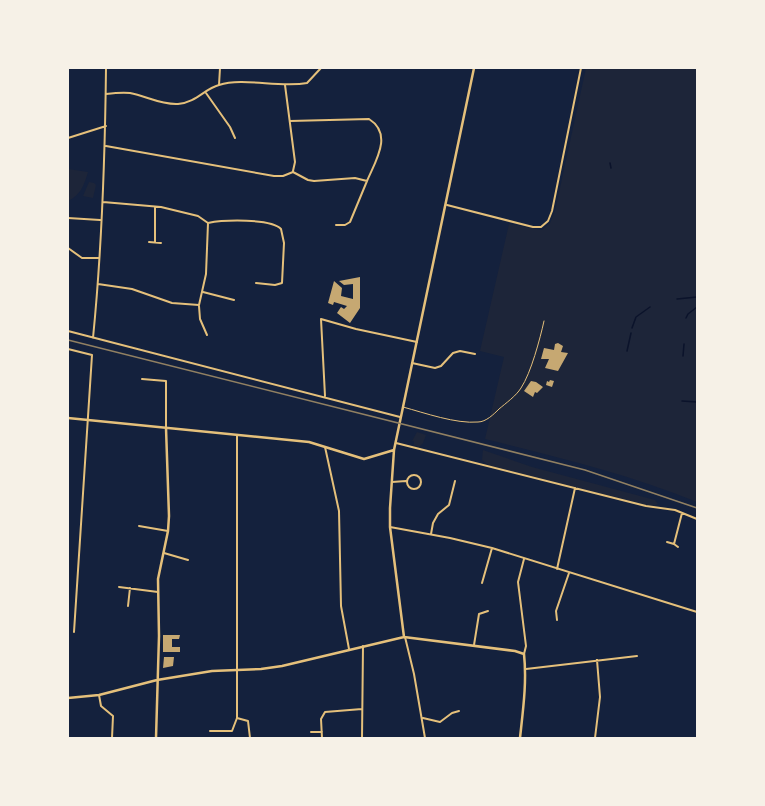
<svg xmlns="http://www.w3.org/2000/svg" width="765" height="806" font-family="Mulish,sans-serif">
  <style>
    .green { fill: #1d2539 }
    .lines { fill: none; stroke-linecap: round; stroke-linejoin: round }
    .stream { stroke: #0b132b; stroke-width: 1.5 }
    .building { fill: #c6a872 }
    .service { stroke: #e5c07b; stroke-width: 1 }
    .minor { stroke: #e5c07b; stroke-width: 2 }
    .tertiary { stroke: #e5c07b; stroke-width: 2.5 }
    .rail { stroke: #918062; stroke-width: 1.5 }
  </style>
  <rect width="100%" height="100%" fill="#14213d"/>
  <path class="green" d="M586,68H697V502C628,474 557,457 485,439L504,357L480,351L509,224L542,230L550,223L555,211Z
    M68,169L88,172C84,185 81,195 68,201Z
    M89,182L94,183L96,185L93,198L83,196Z
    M417,432L426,435L423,443L419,447L414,445V441H412Z
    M483,450L532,467L655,500L658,504L654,506L647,505L492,468L482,460Z"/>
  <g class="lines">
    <path class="stream" d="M610,163L611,168
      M677,299L697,297
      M686,318L688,314L697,307
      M632,328L636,317L650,307
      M627,351L631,333
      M683,356L684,344
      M682,401L697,402"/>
  </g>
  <path class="building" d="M360,277V308L350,323L337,313L341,307L344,309L347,306L334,302L333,305L328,303L334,281L342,288L341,296L353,299V284L344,285L339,281Z
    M558,343L563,346L561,352L568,353L558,371L545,368L549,359H541L544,348L554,350L555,344Z
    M550,380L554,381L552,387L546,385L547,381L549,382Z
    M531,381L536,382L543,387L537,393L535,392L533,397L524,391Z
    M163,635H180L179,639H172V647H180V652H163Z
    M164,657H174L173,666L163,668Z"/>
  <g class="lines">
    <path class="service" d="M403,407C425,413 456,424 478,422C486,422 494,414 499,409C506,403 516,396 521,388C531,373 540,339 544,321"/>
    <path class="minor" d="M219,85L220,68
      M285,85L295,162L293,171
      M206,93L230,127L235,138
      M106,94C114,93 122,92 130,93C146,96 161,105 178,104C197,102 204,89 219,85C243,77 279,88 307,83L321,68
      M290,121L369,119C393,134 376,160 367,181L355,178L314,181L308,180L293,172
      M68,138L106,126
      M106,146L274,176H283L293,172
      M447,205L533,227H541L548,221L552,211L581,68
      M155,207V242
      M68,218L100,220
      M208,223C223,220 271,218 281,229L284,243L282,283L275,285L256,283
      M336,225H345L350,222L367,181
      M149,242L161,243
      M68,248L82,258H99
      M98,284L132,289L172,303L199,305L206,274L208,223L198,216L161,207L103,202
      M203,292L234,300
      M199,306L200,319L207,335
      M68,331L400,417
      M93,338C102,248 105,158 106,68
      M68,349L92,355L74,632
      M412,363L435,368L441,366L453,353L460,351L475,354
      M142,379L166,381V428
      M325,396L321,319L356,329L417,342
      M396,443L646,506L675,510L697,519
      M325,447L339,511L341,606L349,649
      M407 482a7 7 0 1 1 14 0a7 7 0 1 1-14 0Z
      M392,482L406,481
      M139,526L168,531
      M390,527L450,538L492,548L697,612
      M431,534L433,523L438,514L449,505L455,481
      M667,542L674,544L682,513
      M674,544L678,547
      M164,553L188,560
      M557,569L575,488
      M482,583L492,548
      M119,587L158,592
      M128,606L130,588
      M697,612V627
      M557,620L556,611L569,573
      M405,637L414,674L425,738
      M474,645L479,614L488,611
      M524,654L526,646L518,582L524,559
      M526,669L637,656
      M99,695L101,706L113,716L112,738
      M237,718L248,721L250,738
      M423,718L440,722L452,713L459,711
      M210,731H232L237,718V436
      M311,732H322
      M322,738L321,719L325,712L362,709
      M362,738L363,646
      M595,738L600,697L597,660"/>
    <path class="tertiary" d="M68,418L309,442L364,459L394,450
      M404,637L390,527V508L394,450L474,68
      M68,698L99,695L157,680L212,671L261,669L282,666L404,637L515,651L524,654C527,682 523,710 520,738
      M156,738L159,636L158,579L168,531L169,516L166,428"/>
    <path class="rail" d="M68,340L585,470L697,508"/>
  </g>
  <rect width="765" height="806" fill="none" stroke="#f6f1e7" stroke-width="138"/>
</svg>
